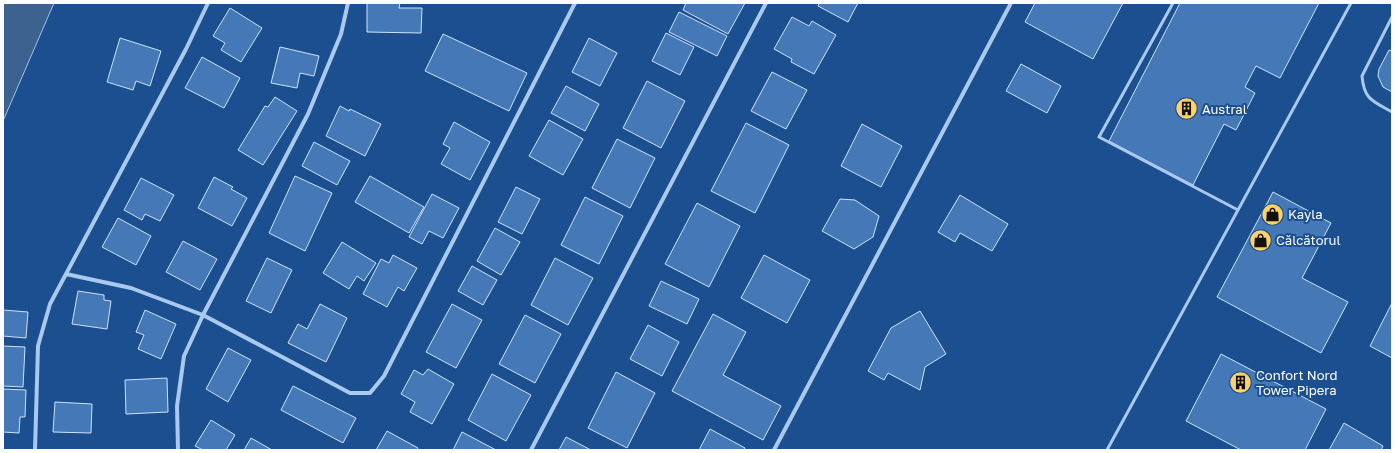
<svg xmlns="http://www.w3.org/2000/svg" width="1395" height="453" font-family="'Golos Text',sans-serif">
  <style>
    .water { fill: #3c6290; stroke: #9cc4f0 }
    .building { fill: #4478b7; stroke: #cfe3fa }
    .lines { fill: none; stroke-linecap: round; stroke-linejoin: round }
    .service { stroke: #a9c9ee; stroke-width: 3 }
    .minor { stroke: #a9c9ee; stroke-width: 4 }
    .labels { text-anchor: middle; stroke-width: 4; stroke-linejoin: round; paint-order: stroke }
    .poi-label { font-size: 13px; fill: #fff; stroke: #1b4f8f; text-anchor: start }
  </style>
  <rect width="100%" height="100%" fill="#1b4f8f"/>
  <path class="water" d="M3,3H54L3,121Z"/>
  <path class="building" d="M367,3H400L399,8H422L421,33L367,32Z
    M686,3H745L728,34L683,10Z
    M819,3H858L848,22L818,6Z
    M1035,3H1123L1093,59L1025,22Z
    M1180,3H1319L1280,78L1256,66L1245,87L1255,93L1236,130L1224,124L1193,185L1109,141Z
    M230,8L262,28L241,62L221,50L225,43L213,36Z
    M679,12L727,36L717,56L669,32Z
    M792,17L809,26L812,21L836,35L814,74L791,62L792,59L774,49Z
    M666,33L694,47L680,75L652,61Z
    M443,34L527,73L509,111L425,71Z
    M120,38L161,51L150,86L136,81L133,90L107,82Z
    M589,38L617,53L600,86L572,72Z
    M280,47L319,56L314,76L300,73L297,88L271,83Z
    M1389,50L1392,51V92L1383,87L1378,76L1379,69Z
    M202,57L240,78L224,108L185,88Z
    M1021,64L1061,86L1047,113L1006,91Z
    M772,72L807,90L786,129L751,111Z
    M647,81L685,101L661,148L623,128Z
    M566,86L599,104L585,131L551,113Z
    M275,97L297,111L263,165L238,150L265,106L268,107Z
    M340,106L349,111L350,109L381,124L365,156L326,136Z
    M549,120L583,139L563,175L529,156Z
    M454,122L490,142L470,180L441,164L450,148L443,144Z
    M746,123L789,145L755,213L711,191Z
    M862,124L902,146L881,187L841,166Z
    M617,139L655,158L630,208L592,188Z
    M314,142L350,161L337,185L302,166Z
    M295,176L332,193L305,251L269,233Z
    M370,176L424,207L409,233L355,202Z
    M214,177L233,187L231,189L247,198L232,226L198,208Z
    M141,178L174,195L160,221L145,214L142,220L124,210Z
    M516,187L540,199L522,234L498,222Z
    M1273,192L1331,223L1302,278L1348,302L1321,353L1217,297Z
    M432,194L459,208L443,238L429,231L422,244L409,237Z
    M960,195L1008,224L992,251L960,233L955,242L938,232Z
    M585,197L623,216L599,264L561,245Z
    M840,199L855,200L879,216L873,237L854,249L822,231Z
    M697,203L740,226L709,287L665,264Z
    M118,218L151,236L136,265L102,247Z
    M495,228L520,242L501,275L477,261Z
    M183,241L217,259L200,290L166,272Z
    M342,242L376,263L364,281L357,276L349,289L323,273Z
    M393,255L417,268L404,291L398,287L387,307L363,294L381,259L389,263Z
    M764,255L810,280L787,323L741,298Z
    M267,258L292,270L271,313L246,301Z
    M555,258L593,278L568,325L531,305Z
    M472,266L497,280L483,305L458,291Z
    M661,281L699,299L687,324L649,306Z
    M78,291L104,295V300L111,301L107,329L72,324Z
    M1392,303V358L1370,346Z
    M320,304L347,318L326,362L288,343L298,324L307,329Z
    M452,304L482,320L456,368L426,352Z
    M3,310L28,312L26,338L3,336Z
    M145,310L176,324L161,359L138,349L144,335L136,332Z
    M920,311L946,354L925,367L920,390L888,373L884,380L868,371L891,328Z
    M713,314L746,332L723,375L781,406L763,440L672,391Z
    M525,315L561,334L535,383L499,364Z
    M648,325L679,342L662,376L630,359Z
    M3,346L25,347L23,387L3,386Z
    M228,348L251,360L228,402L206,389Z
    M1221,354L1326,409L1305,450H1241L1186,421Z
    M428,369L454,384L432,424L410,412L415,402L401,394L414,370L423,375Z
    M616,372L655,393L627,448L588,428Z
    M492,374L531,395L506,441L468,420Z
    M167,378L168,412L126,414L125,380Z
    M293,386L356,418L343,443L281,410Z
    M3,389L26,390L25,417H20L19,433L3,432Z
    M55,402L92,404L91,433L53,432Z
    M211,420L235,435L226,450H203L195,446Z
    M1344,423L1383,446L1381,450H1329Z
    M710,429L745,448L744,450H699Z
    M387,431L418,448L417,450H376Z
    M462,432L496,450H453Z
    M566,437L591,450H559Z
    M251,438L272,450H244Z"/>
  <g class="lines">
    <path class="service" d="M1173,3L1099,137L1238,210
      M1392,17L1362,76C1364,100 1373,101 1392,112
      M1107,450L1351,3"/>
    <path class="minor" d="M66,274L131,288L203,315L350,393H370L384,376L575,3
      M35,450L38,346L50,304L186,49L208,3
      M178,450L177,406L184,356L203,315L308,114L341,34L348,3
      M531,450L766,3
      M774,450L1011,3"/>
  </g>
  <defs>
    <symbol id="building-disc" viewBox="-11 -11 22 22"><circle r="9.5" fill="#ffd166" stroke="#1b4f8f"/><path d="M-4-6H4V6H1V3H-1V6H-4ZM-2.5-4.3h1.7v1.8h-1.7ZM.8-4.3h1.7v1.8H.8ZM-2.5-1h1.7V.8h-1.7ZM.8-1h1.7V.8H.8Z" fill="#111"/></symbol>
    <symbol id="shop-disc" viewBox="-11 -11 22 22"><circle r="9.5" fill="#ffd166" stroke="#1b4f8f"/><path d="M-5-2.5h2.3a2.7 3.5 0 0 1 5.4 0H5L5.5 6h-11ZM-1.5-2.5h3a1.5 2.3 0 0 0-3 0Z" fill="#111"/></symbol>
  </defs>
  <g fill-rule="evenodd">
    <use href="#building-disc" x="1174" y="96" width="25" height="25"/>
    <use href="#shop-disc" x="1260" y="202" width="25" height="25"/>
    <use href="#shop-disc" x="1248" y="228" width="25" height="25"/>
    <use href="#building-disc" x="1228" y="370" width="25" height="25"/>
  </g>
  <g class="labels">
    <g class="poi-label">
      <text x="1202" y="114">Austral</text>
      <text x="1288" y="219">Kayla</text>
      <text x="1276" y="245">Călcătorul</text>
      <text x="1256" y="380">Confort Nord<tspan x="1256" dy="15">Tower Pipera</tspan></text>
    </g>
  </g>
  <rect width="1395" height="453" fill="none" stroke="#ffffff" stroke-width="8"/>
</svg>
